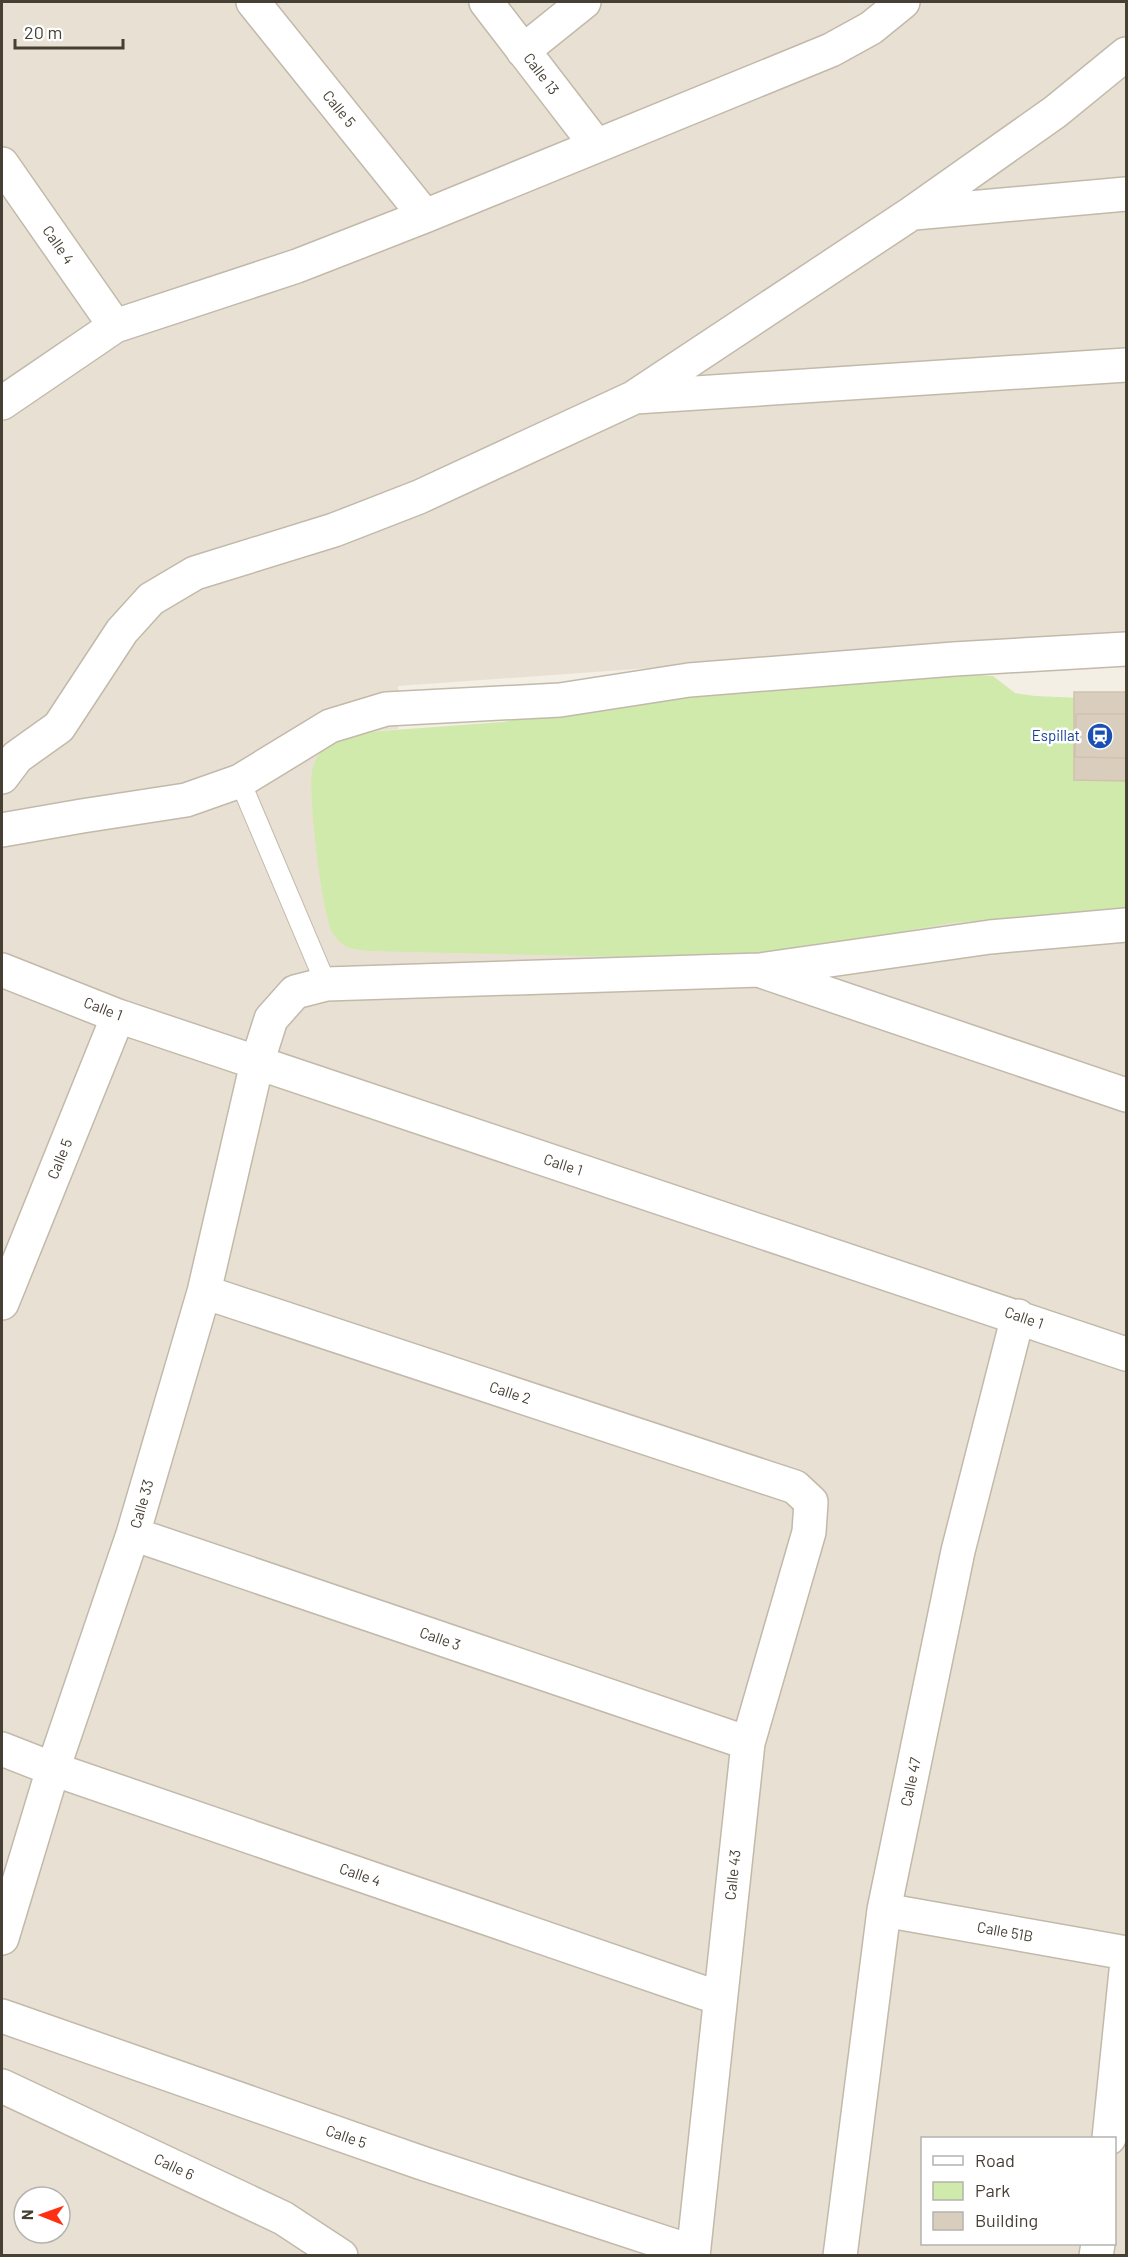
<svg xmlns="http://www.w3.org/2000/svg" width="1128" height="2257" font-family="Barlow,sans-serif">
  <style>
    .residential { fill: #e8e1d3; fill-rule: evenodd }
    .green { fill: #cfeaab }
    .building { fill: #d9cdbd; stroke: #d1c2ad; stroke-width: 1.5 }
    .lines { fill: none; stroke-linecap: round; stroke-linejoin: round }
    .lane-casing { stroke: #c2b9aa; stroke-width: 22 }
    .street-casing { stroke: #c2b9aa; stroke-width: 36 }
    .lane { stroke: #fff; stroke-width: 20 }
    .street { stroke: #fff; stroke-width: 33 }
    .labels { text-anchor: middle; stroke-width: 5; stroke-linejoin: round; paint-order: stroke }
    .street-label { font-size: 15px; fill: #463f34; stroke: #fff }
    .transit-label { font-size: 15px; fill: #164399; stroke: #fff; text-anchor: end }
  </style>
  <rect width="100%" height="100%" fill="#f3efe5"/>
  <path class="residential" d="M2,2H1126V634L398,686V729L353,733L675,958L786,952L951,923L1126,909V2255L2,2256ZM922,2138H1114V2244H922ZM24,2197H60V2233H24Z"/>
  <path class="green" d="M935,674L993,676L1015,693L1035,696L1126,700V909L951,923L786,952L675,958L370,951C353,949 345,950 334,935C322,920 308,792 312,771C318,748 332,739 353,733L503,722L657,697Z"/>
  <path class="building" d="M1074,692H1126V781L1074,780Z
    M1076,714H1126V758L1075,757Z"/>
  <g class="lines">
    <defs>
      <path id="lane" d="M240,781L326,984"/>
      <path id="street" d="M253,2L425,216
        M486,2L596,145
        M523,51L584,2
        M2,164L115,326
        M914,213L1126,194
        M636,396L912,213L1055,112L1126,54
        M2,403L115,326L297,266L425,216L831,50L871,28L903,2
        M2,777L17,757L59,727L122,631L151,599L195,573L334,530L419,497L635,397L1126,365
        M2,830L82,816L186,800L240,781L330,726L386,709L560,700L689,680L954,659L1126,649
        M2,970L118,1016L1126,1354
        M764,972L1126,1095
        M204,1292L795,1487L811,1502L809,1532L748,1743L693,2256
        M2,1303L118,1016
        M133,1534L748,1743
        M2,1749L53,1769L719,1998
        M884,1910L1126,1953
        M2,1938L53,1769L133,1534L204,1292L257,1063L271,1019L295,992L326,984L760,970L990,937L1126,925
        M2,2016L422,2163L693,2252
        M2,2086L283,2218L341,2256
        M1109,2138L1126,1971
        M840,2256L884,1910L958,1551L1018,1316
        M1096,2256L1098,2244"/>
    </defs>
    <use href="#lane" class="lane-casing"/>
    <use href="#street" class="street-casing"/>
    <use href="#lane" class="lane"/>
    <use href="#street" class="street"/>
  </g>
  <defs>
    <symbol id="station-disc" viewBox="-11 -11 22 22"><circle r="9.5" fill="#1a4fb4" stroke="#fff"/><path d="M-3-6H3Q5-6 5-4V2Q5 4 3 4L4.5 6H3L1.5 4h-3L-3 6H-4.5L-3 4Q-5 4-5 2V-4Q-5-6-3-6ZM-3.5-4v3h7v-3ZM-3.5 1v1.5H-2V1ZM2 1v1.5H3.5V1Z" fill="#fff"/></symbol>
  </defs>
  <g fill-rule="evenodd">
    <use href="#station-disc" x="1085" y="721" width="30" height="30"/>
  </g>
  <g class="labels">
    <g class="street-label">
      <text transform="translate(541 74) rotate(53)" y="5">Calle 13</text>
      <text transform="translate(339 109) rotate(51)" y="5">Calle 5</text>
      <text transform="translate(58 245) rotate(55)" y="5">Calle 4</text>
      <text transform="translate(103 1009) rotate(21)" y="5">Calle 1</text>
      <text transform="translate(60 1159) rotate(-68)" y="5">Calle 5</text>
      <text transform="translate(563 1165) rotate(18)" y="5">Calle 1</text>
      <text transform="translate(1024 1318) rotate(19)" y="5">Calle 1</text>
      <text transform="translate(510 1393) rotate(18)" y="5">Calle 2</text>
      <text transform="translate(142 1504) rotate(-74)" y="5">Calle 33</text>
      <text transform="translate(440 1639) rotate(19)" y="5">Calle 3</text>
      <text transform="translate(911 1782) rotate(-78)" y="5">Calle 47</text>
      <text transform="translate(360 1875) rotate(19)" y="5">Calle 4</text>
      <text transform="translate(733 1875) rotate(-84)" y="5">Calle 43</text>
      <text transform="translate(1005 1932) rotate(10)" y="5">Calle 51B</text>
      <text transform="translate(346 2137) rotate(19)" y="5">Calle 5</text>
      <text transform="translate(174 2167) rotate(25)" y="5">Calle 6</text>
    </g>
    <g class="transit-label">
      <text x="1080" y="741">Espillat</text>
    </g>
  </g>
  <rect width="1128" height="2257" fill="none" stroke="#463f34" stroke-width="6"/>
  <rect x="921" y="2137" width="195" height="108" fill="#ffffff" stroke="#b5b2ae" stroke-width="1.5"/>
  <rect x="933" y="2156" width="30" height="9" fill="#ffffff" stroke="#b5b2ae" stroke-width="1.5"/>
  <text x="975" y="2167" font-size="18" fill="#463f34">Road</text>
  <rect x="933" y="2182" width="30" height="18" fill="#cfeaab" stroke="#b5b2ae" stroke-width="1.5"/>
  <text x="975" y="2197" font-size="18" fill="#463f34">Park</text>
  <rect x="933" y="2212" width="30" height="18" fill="#d9cdbd" stroke="#b5b2ae" stroke-width="1.5"/>
  <text x="975" y="2227" font-size="18" fill="#463f34">Building</text>
  <g transform="translate(42 2215) rotate(271)"><circle r="28" fill="#ffffff" stroke="#b5b2ae" stroke-width="1.5"/>
  <path d="M0-4.5L10 22L0 15L-10 22Z" fill="#ff2f11"/>
  <text y="-9" font-size="16" font-weight="bold" text-anchor="middle" fill="#463f34">N</text>
  </g>
  <path d="M15 39v9h108v-9" fill="none" stroke="#463f34" stroke-width="3"/>
  <text x="24" y="39" font-size="18" fill="#463f34" stroke="#ffffff" stroke-width="4.5" paint-order="stroke">20 m</text>
</svg>
